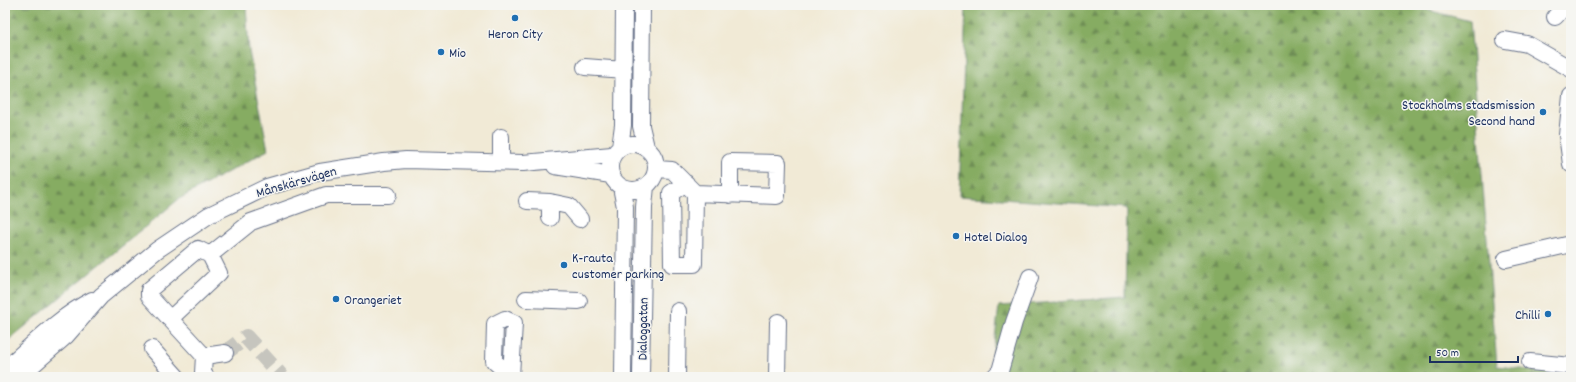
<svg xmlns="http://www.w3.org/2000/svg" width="1576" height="382" font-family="Dekko,sans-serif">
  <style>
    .forest { fill: url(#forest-firs); stroke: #506e60 }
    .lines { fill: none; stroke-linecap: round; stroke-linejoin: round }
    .minor-tunnel { stroke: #c6c5be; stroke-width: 16; stroke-dasharray: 16 8; stroke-linecap: butt }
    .minor-casing { stroke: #667088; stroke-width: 18 }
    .minor { stroke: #fff; stroke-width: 16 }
    .poi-dot { fill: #1f6fb2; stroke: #f6f6f2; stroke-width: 1.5 }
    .labels { text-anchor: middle; stroke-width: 3; stroke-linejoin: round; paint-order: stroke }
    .poi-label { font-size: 14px; fill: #1b2f5e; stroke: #f6f6f2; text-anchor: start }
    .street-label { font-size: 14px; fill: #1b2f5e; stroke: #f6f6f2 }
  </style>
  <defs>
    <pattern id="forest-firs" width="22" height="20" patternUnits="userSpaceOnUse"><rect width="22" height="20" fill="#86ac62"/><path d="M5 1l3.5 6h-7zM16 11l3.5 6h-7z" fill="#6d8c54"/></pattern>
  </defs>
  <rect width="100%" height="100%" fill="#f6f6f2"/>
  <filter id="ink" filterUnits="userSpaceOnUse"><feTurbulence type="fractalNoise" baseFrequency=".025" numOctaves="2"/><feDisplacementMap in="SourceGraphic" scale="8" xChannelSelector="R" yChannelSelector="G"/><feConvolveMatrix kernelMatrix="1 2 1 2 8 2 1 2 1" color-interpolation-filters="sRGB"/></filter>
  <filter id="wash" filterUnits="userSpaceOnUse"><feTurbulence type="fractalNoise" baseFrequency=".012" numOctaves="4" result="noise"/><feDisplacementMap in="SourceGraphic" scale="16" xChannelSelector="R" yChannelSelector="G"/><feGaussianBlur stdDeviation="0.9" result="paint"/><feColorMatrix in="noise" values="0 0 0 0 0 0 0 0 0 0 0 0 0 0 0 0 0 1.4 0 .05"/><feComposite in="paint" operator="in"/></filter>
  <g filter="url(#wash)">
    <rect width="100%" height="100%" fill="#f1ead6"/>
    <path class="forest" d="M5,5H246L249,51L268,150L179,199L5,343Z
      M966,5H1408L1470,21L1497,366L1570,375L1571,377H990L999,306L1125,297L1127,208L959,196Z"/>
  </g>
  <g filter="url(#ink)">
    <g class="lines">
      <path class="minor-tunnel" d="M225,353L246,337L282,377"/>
      <defs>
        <path id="minor" d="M642,5L641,126L646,147
          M1555,17L1566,5
          M1505,40L1527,44L1571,69
          M585,67L624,70
          M1571,96L1567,135L1571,164
          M610 167a23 23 0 1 1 46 0a23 23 0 1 1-46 0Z
          M620,147L623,125L624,5
          M501,162V137
          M555,166L611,175
          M656,169L672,170L695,193L777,196L778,163L730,162V195
          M686,183L671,193L672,264H694L695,193
          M621,187L625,207L623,377
          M527,201L550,202L569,206L580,219
          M550,202V218
          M1506,259L1571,244
          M526,299L579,301
          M170,319L149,296V290L198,249L210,255
          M152,349L177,377
          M225,353L204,356L170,319L219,273L210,255L251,222L326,195H388
          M204,356L203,373L206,377
          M1530,362L1571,366
          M5,369C32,345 59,317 92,300
          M511,376L514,323L505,319L495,324L494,361L512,377
          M19,377L66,336L101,296L157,250L209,215L267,187L320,172L384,162L406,160L523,163L612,155
          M641,377L644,207L646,186
          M677,377L678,311
          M777,377L778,322
          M994,377L1000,371L1014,322L1030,277"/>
      </defs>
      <use href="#minor" class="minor-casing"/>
      <use href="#minor" class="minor"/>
    </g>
  </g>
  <g class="poi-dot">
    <circle cx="515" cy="18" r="4"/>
    <circle cx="441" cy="52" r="4"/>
    <circle cx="1543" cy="112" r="4"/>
    <circle cx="956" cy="236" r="4"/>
    <circle cx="564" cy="265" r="4"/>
    <circle cx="336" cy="299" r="4"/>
    <circle cx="1548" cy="314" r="4"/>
  </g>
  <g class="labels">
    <g class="poi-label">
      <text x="515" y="38" text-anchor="middle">Heron City</text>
      <text x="449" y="57">Mio</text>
      <text x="1535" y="109" text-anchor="end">Stockholms stadsmission<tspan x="1535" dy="16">Second hand</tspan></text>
      <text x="964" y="241">Hotel Dialog</text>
      <text x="572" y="262">K-rauta<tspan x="572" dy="16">customer parking</tspan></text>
      <text x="344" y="304">Orangeriet</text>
      <text x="1540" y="319" text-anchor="end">Chilli</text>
    </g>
    <g class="street-label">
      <text transform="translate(296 181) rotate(-16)" y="5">Månskärsvägen</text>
      <text transform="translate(642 329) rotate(-89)" y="5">Dialoggatan</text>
    </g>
  </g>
  <rect width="1576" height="382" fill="none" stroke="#f6f6f2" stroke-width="20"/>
  <path d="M1430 356v6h88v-6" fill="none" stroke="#1b2f5e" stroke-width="2"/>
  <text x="1436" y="356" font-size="12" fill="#1b2f5e" stroke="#f6f6f2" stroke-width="3" paint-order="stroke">50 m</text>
</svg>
